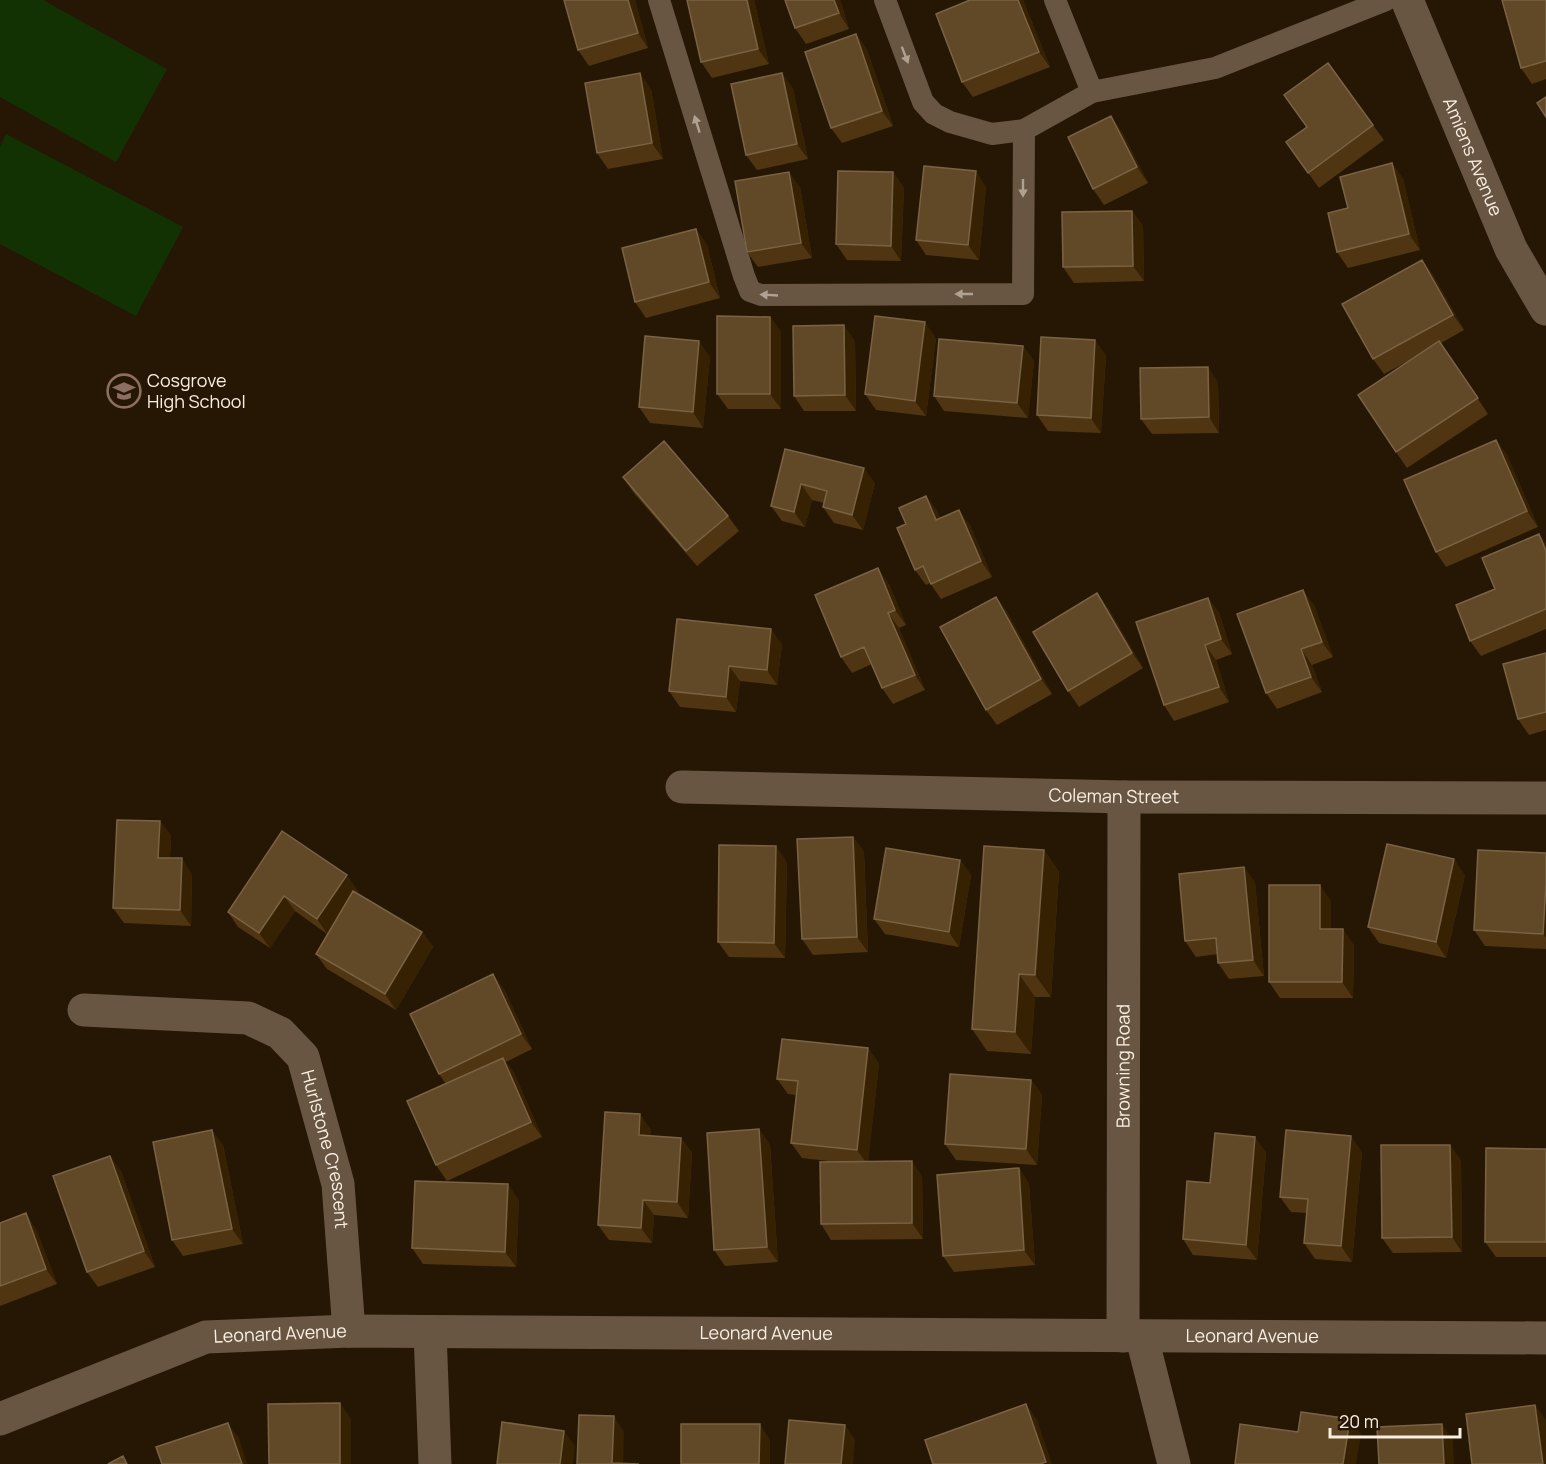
<svg xmlns="http://www.w3.org/2000/svg" width="1546" height="1464" font-family="Manrope,sans-serif">
  <style>
    .green { fill: #133204 }
    .lines { fill: none; stroke-linecap: round; stroke-linejoin: round }
    .service { stroke: #685642; stroke-width: 22 }
    .minor { stroke: #685642; stroke-width: 33 }
    .wall { fill: #4f3511 }
    .shaded-wall { fill: #372103 }
    .building { fill: #614927; stroke: #796344; stroke-width: 1.5 }
    .oneway { fill: #b0a292 }
    .labels { text-anchor: middle; stroke-width: 4.5; stroke-linejoin: round; paint-order: stroke }
    .street-label { font-size: 18px; fill: #f9eee2; stroke: #261705 }
    .poi-label { font-size: 18px; fill: #f9eee2; stroke: #261705; text-anchor: start }
  </style>
  <rect width="100%" height="100%" fill="#261705"/>
  <path class="green" d="M0,0H43L167,69L116,162L0,97Z
    M6,134L183,227L136,316L0,244V147Z"/>
  <g class="lines">
    <path class="service" d="M659,0L744,276L750,291L761,295L1023,294L1024,130
      M885,0L923,102L934,114L950,122L992,134L1024,130L1092,92L1215,68L1386,0
      M1055,0L1092,92"/>
    <g class="minor">
      <path id="s1" d="M1407,0L1511,249L1546,309"/>
      <path id="s2" d="M682,787L1124,797L1546,798"/>
      <path id="s3" d="M84,1010L248,1018L280,1033L303,1057L338,1184L349,1331"/>
      <path d="M430,1332L435,1464"/>
      <path id="s4" d="M1123,1336L1124,797"/>
      <path d="M1142,1338L1174,1464"/>
      <path id="s5" d="M0,1419L206,1337L349,1331L1546,1338"/>
    </g>
  </g>
  <path class="wall" d="M635,0L648,48L589,66L578,50Z
    M687,0H754L769,64L712,78L701,62Z
    M840,0L849,29L806,44L795,28Z
    M970,0H1023L1050,67L973,97L962,82Z
    M1546,0V79L1532,84L1521,68Z
    M856,34L867,50L893,126L842,143L831,128Z
    M782,73L793,89L808,159L757,170L746,155Z
    M651,89L663,159L608,169L597,153Z
    M1373,125L1384,140L1319,188L1286,142Z
    M1122,132L1148,183L1104,205L1093,189Z
    M1392,163L1403,179L1420,250L1348,268L1337,252L1348,208Z
    M893,172L904,188L901,261L847,260L836,244Z
    M800,187L812,258L758,267L747,252Z
    M986,187L979,260L926,255L916,240Z
    M1132,211L1143,226L1144,281L1074,283L1063,267Z
    M696,229L707,245L720,298L646,318L635,302Z
    M1422,260L1433,275L1464,330L1441,343L1488,414L1407,468L1396,452L1414,358L1384,374L1373,359Z
    M770,317L781,332V409H728L717,394Z
    M936,338L926,416L876,410L865,394Z
    M855,341L856,411H804L794,396Z
    M1023,346L1034,361L1028,418L944,411L934,396Z
    M1106,355L1101,433L1048,431L1037,415Z
    M710,357L703,428L650,423L639,407Z
    M1218,382L1219,433L1152,434L1141,419Z
    M1496,440L1507,455L1538,527L1446,567L1436,552Z
    M785,449L875,483L863,530L834,523L823,507L824,503L812,500L805,527L782,521L771,506Z
    M623,477L728,516L739,531L697,566L633,492Z
    M926,496L937,511L940,518L970,525L992,577L941,599L930,583L926,585L915,570L906,524Z
    M1539,534L1546,544V629L1481,656L1470,641L1495,589Z
    M889,584L906,625L899,628L925,690L893,704L882,688L872,664L852,673L841,657Z
    M996,597L1007,612L1052,694L997,725L986,710Z
    M1208,598L1219,613L1232,654L1216,660L1229,702L1174,721L1164,705Z
    M1314,605L1333,657L1312,665L1322,692L1277,709L1266,693Z
    M1108,608L1143,668L1079,707L1068,691Z
    M677,619L782,644L777,685L740,681L736,712L680,707L669,691Z
    M1546,653V730L1529,735L1518,719Z
    M160,821L171,836L170,858L192,874L191,926L124,923L113,908Z
    M282,831L358,891L356,893L422,932L433,947L396,1010L327,969L316,954L327,934L295,911L270,948L238,927L228,912Z
    M853,837L864,852L868,952L813,955L802,939Z
    M1044,850L1059,872L1051,997H1035L1031,1054L987,1051L972,1029Z
    M1546,853V949L1485,946L1474,930Z
    M960,860L971,875L959,947L885,934L874,919Z
    M787,862L785,958L729,957L718,942Z
    M1244,867L1255,883L1264,976L1229,979L1218,963V954L1196,957L1185,941Z
    M1465,875L1446,958L1379,943L1368,927Z
    M1331,901V929L1354,945L1353,998H1280L1269,982Z
    M504,989L532,1049L506,1062L514,1073L542,1137L447,1181L436,1165L446,1084L439,1074Z
    M868,1048L879,1064L868,1161L922,1176L923,1239L831,1240L821,1224L836,1162L802,1158L791,1143L796,1095L788,1094L777,1079Z
    M1031,1080L1042,1095L1037,1165L956,1160L945,1144Z
    M759,1129L770,1145L778,1262L725,1266L714,1250Z
    M651,1130L650,1136L681,1138L692,1153L688,1218L654,1215L652,1243L609,1240L598,1225Z
    M223,1145L243,1244L183,1256L172,1240Z
    M1546,1149V1257H1496L1485,1242Z
    M1266,1152L1257,1260L1193,1255L1183,1239L1210,1183Z
    M1362,1152L1352,1262L1315,1259L1304,1243L1307,1213L1291,1212L1280,1197Z
    M1461,1160L1462,1252L1393,1253L1382,1238Z
    M1019,1168L1029,1184L1035,1265L954,1272L943,1256Z
    M121,1171L155,1267L98,1287L87,1272Z
    M519,1200L516,1267L423,1264L412,1248Z
    M0,1223L36,1229L57,1284L0,1306Z"/>
  <path class="shaded-wall" d="M628,0H635L648,48L638,33Z
    M747,0H754L769,64L758,49Z
    M834,0H840L849,29L839,13Z
    M1018,0H1023L1050,67L1039,52Z
    M856,34L867,50L893,126L882,111Z
    M640,73L651,89L663,159L652,143Z
    M782,73L793,89L808,159L797,144Z
    M1111,116L1122,132L1148,183L1137,167Z
    M1392,163L1403,179L1420,250L1409,234Z
    M976,171L986,187L979,260L968,245Z
    M789,172L800,187L812,258L801,243Z
    M893,172L904,188L901,261L891,246Z
    M1132,211L1143,226L1144,281L1133,266Z
    M696,229L707,245L720,298L709,282Z
    M1422,260L1433,275L1464,330L1453,315Z
    M770,317L781,332V409L770,394Z
    M925,322L936,338L926,416L915,401Z
    M844,325L855,341L856,411L845,395Z
    M1095,340L1106,355L1101,433L1091,418Z
    M699,341L710,357L703,428L693,412Z
    M1023,346L1034,361L1028,418L1017,403Z
    M1208,367L1218,382L1219,433L1209,417Z
    M1496,440L1507,455L1538,527L1527,511Z
    M864,468L875,483L863,530L852,515Z
    M801,484L812,500L805,527L794,512Z
    M926,496L937,511L947,535L936,520Z
    M959,510L970,525L992,577L981,561Z
    M1539,534L1546,544V551Z
    M878,568L889,584L906,625L895,610Z
    M1303,590L1314,605L1333,657L1322,642Z
    M1097,593L1108,608L1143,668L1132,653Z
    M996,597L1007,612L1052,694L1041,679Z
    M1208,598L1219,613L1232,654L1221,639Z
    M888,613L899,628L925,690L915,675Z
    M771,629L782,644L777,685L767,670Z
    M1205,645L1216,660L1229,702L1219,687Z
    M1301,649L1312,665L1322,692L1311,677Z
    M729,666L740,681L736,712L726,697Z
    M160,821L171,836L169,873L158,858Z
    M853,837L864,852L868,952L857,937Z
    M776,846L787,862L785,958L774,943Z
    M1044,850L1059,872L1051,997L1035,975Z
    M182,858L192,874L191,926L180,910Z
    M1454,859L1465,875L1446,958L1436,942Z
    M960,860L971,875L959,947L949,932Z
    M1244,867L1255,883L1264,976L1253,960Z
    M347,875L358,891L328,935L317,919Z
    M1546,883V938L1543,934Z
    M1320,885L1331,901V945L1320,929Z
    M284,896L295,911L270,948L259,933Z
    M1343,929L1354,945L1353,998L1342,982Z
    M422,932L433,947L396,1010L385,994Z
    M493,974L504,989L532,1049L521,1034Z
    M1019,974L1035,997L1031,1054L1015,1032Z
    M868,1048L879,1064L868,1165L857,1150Z
    M503,1058L514,1073L542,1137L531,1122Z
    M1031,1080L1042,1095L1037,1165L1026,1149Z
    M640,1114L651,1130L650,1151L639,1135Z
    M759,1129L770,1145L778,1262L767,1247Z
    M212,1130L223,1145L243,1244L232,1229Z
    M1351,1136L1362,1152L1352,1262L1341,1246Z
    M1255,1137L1266,1152L1257,1260L1246,1245Z
    M681,1138L692,1153L688,1218L677,1202Z
    M1450,1145L1461,1160L1462,1252L1452,1237Z
    M110,1156L121,1171L155,1267L144,1251Z
    M912,1161L922,1176L923,1239L912,1223Z
    M1019,1168L1029,1184L1035,1265L1024,1250Z
    M508,1184L519,1200L516,1267L505,1252Z
    M643,1200L654,1215L652,1243L641,1228Z
    M26,1213L36,1229L57,1284L46,1269Z
    M340,1403L351,1419V1464H340Z
    M1026,1404L1037,1420L1052,1464H1047L1046,1462Z
    M1535,1405L1546,1420V1464H1543Z
    M614,1416L624,1432L623,1464L612,1463Z
    M1350,1419L1361,1434L1356,1464H1343Z
    M228,1423L239,1438L247,1464H242Z
    M760,1424L770,1440V1464H759Z
    M1442,1424L1453,1440L1454,1464H1444Z
    M845,1425L855,1440L853,1464H841Z
    M564,1431L575,1446L573,1464H560Z"/>
  <path class="building" d="M564,0H628L638,33L578,50Z
    M687,0H747L758,49L701,62Z
    M785,0H834L839,13L795,28Z
    M970,0H1018L1039,52L962,82L936,14Z
    M1502,0H1546V61L1521,68Z
    M856,34L882,111L831,128L805,52Z
    M1328,63L1373,125L1308,173L1286,142L1307,127L1284,95Z
    M640,73L652,143L597,153L585,83Z
    M782,73L797,144L746,155L731,84Z
    M1546,97V117L1537,103Z
    M1111,116L1137,167L1093,189L1068,137Z
    M1392,163L1409,234L1337,252L1328,213L1348,208L1340,177Z
    M924,166L976,171L968,245L916,240Z
    M838,171L893,172L891,246L836,244Z
    M789,172L801,243L747,252L735,181Z
    M1132,211L1133,266L1063,267L1062,212Z
    M696,229L709,282L635,302L622,248Z
    M1422,260L1453,315L1373,359L1342,304Z
    M717,316L770,317V394H717Z
    M875,316L925,322L915,401L865,394Z
    M844,325L845,395L794,396L793,326Z
    M645,336L699,341L693,412L639,407Z
    M1041,337L1095,340L1091,418L1037,415Z
    M939,339L1023,346L1017,403L934,396Z
    M1439,341L1478,398L1396,452L1358,395Z
    M1208,367L1209,417L1141,419L1140,368Z
    M1496,440L1527,511L1436,552L1404,480Z
    M664,441L728,516L686,551L623,477Z
    M785,449L864,468L852,515L823,507L827,491L801,484L794,512L771,506Z
    M926,496L936,520L959,510L981,561L931,584L923,566L915,570L897,528L906,524L899,508Z
    M1539,534L1546,551V609L1470,641L1456,605L1495,589L1482,558Z
    M878,568L895,610L888,613L915,675L882,688L864,647L841,657L815,595Z
    M1303,590L1322,642L1301,649L1311,677L1266,693L1237,614Z
    M1097,593L1132,653L1068,691L1033,632Z
    M996,597L1041,679L986,710L940,627Z
    M1208,598L1221,639L1205,645L1219,687L1164,705L1136,622Z
    M677,619L771,629L767,670L729,666L726,697L669,691Z
    M1546,653V712L1518,719L1503,664Z
    M117,820L160,821L158,858H182L180,910L113,908Z
    M282,831L347,875L317,919L284,896L259,933L228,912Z
    M853,837L857,937L802,939L797,839Z
    M1387,844L1454,859L1436,942L1368,927Z
    M719,845L776,846L774,943L718,942Z
    M984,846L1044,850L1035,975L1019,974L1015,1032L972,1029Z
    M886,848L960,860L949,932L874,919Z
    M1478,850L1546,853V883L1543,934L1474,930Z
    M1244,867L1253,960L1218,963L1216,938L1185,941L1179,874Z
    M1269,885H1320V929H1343L1342,982H1269Z
    M353,891L422,932L385,994L316,954Z
    M493,974L521,1034L439,1074L410,1014Z
    M782,1039L868,1048L857,1150L791,1143L798,1081L777,1079Z
    M503,1058L531,1122L436,1165L407,1101Z
    M950,1074L1031,1080L1026,1149L945,1144Z
    M605,1112L640,1114L639,1135L681,1138L677,1202L643,1200L641,1228L598,1225Z
    M759,1129L767,1247L714,1250L707,1133Z
    M212,1130L232,1229L172,1240L153,1142Z
    M1286,1130L1351,1136L1341,1246L1304,1243L1308,1199L1280,1197Z
    M1215,1133L1255,1137L1246,1245L1183,1239L1187,1181L1210,1183Z
    M1381,1145H1450L1452,1237L1382,1238Z
    M1486,1148L1546,1149V1242H1485Z
    M110,1156L144,1251L87,1272L53,1176Z
    M912,1161V1223L821,1224L820,1162Z
    M1019,1168L1024,1250L943,1256L937,1175Z
    M415,1181L508,1184L505,1252L412,1248Z
    M26,1213L46,1269L0,1286V1223Z
    M340,1403V1464H269L268,1404Z
    M1026,1404L1046,1462L1040,1464H933L925,1440Z
    M1535,1405L1543,1464H1472L1466,1414Z
    M1301,1412L1350,1419L1343,1464H1235L1240,1424L1298,1432Z
    M579,1415L614,1416L612,1463L639,1464H577Z
    M789,1420L845,1425L841,1464H785Z
    M502,1422L564,1431L560,1464H497Z
    M228,1423L242,1464H162L156,1447Z
    M681,1424H760L759,1464H681Z
    M1442,1424L1444,1464H1379L1377,1427Z
    M123,1456L127,1464H108Z"/>
  <defs><path id="oneway-solid" d="M-6-.8H1V-3.2L6.5 0L1 3.2V.8H-6Z" transform="scale(1.5)"/></defs>
  <g class="oneway">
    <use href="#oneway-solid" transform="translate(905 55) rotate(69)"/>
    <use href="#oneway-solid" transform="translate(697 124) rotate(-107)"/>
    <use href="#oneway-solid" transform="translate(1023 188) rotate(90)"/>
    <use href="#oneway-solid" transform="translate(964 294) rotate(180)"/>
    <use href="#oneway-solid" transform="translate(769 295) rotate(-177)"/>
  </g>
  <defs>
    <symbol id="school-ring" viewBox="-11 -11 22 22"><circle r="9.5" fill="#261705" stroke="#8d6e63" stroke-width="1.5"/><path d="M0-5L7-2L0 1L-7-2ZM-4 1L0 2.5L4 1V4Q0 6-4 4Z" fill="#8d6e63"/></symbol>
  </defs>
  <g fill-rule="evenodd">
    <use href="#school-ring" x="105" y="372" width="38" height="38"/>
  </g>
  <g class="labels">
    <g class="street-label">
      <text dy="6" stroke="none"><textPath href="#s1" startOffset="170">Amiens Avenue</textPath></text>
      <text dy="6" stroke="none"><textPath href="#s2" startOffset="432">Coleman Street</textPath></text>
      <text dy="6" stroke="none"><textPath href="#s4" startOffset="270">Browning Road</textPath></text>
      <text dy="6" stroke="none"><textPath href="#s3" startOffset="328">Hurlstone Crescent</textPath></text>
      <text dy="6" stroke="none"><textPath href="#s5" startOffset="296">Leonard Avenue</textPath></text>
      <text dy="6" stroke="none"><textPath href="#s5" startOffset="782">Leonard Avenue</textPath></text>
      <text dy="6" stroke="none"><textPath href="#s5" startOffset="1268">Leonard Avenue</textPath></text>
    </g>
    <g class="poi-label">
      <text x="147" y="387">Cosgrove<tspan x="147" dy="21">High School</tspan></text>
    </g>
  </g>
  <path d="M1330 1428v9h130v-9" fill="none" stroke="#f9eee2" stroke-width="3"/>
  <text x="1339" y="1428" font-size="18" fill="#f9eee2" stroke="#261705" stroke-width="4.5" paint-order="stroke">20 m</text>
</svg>
